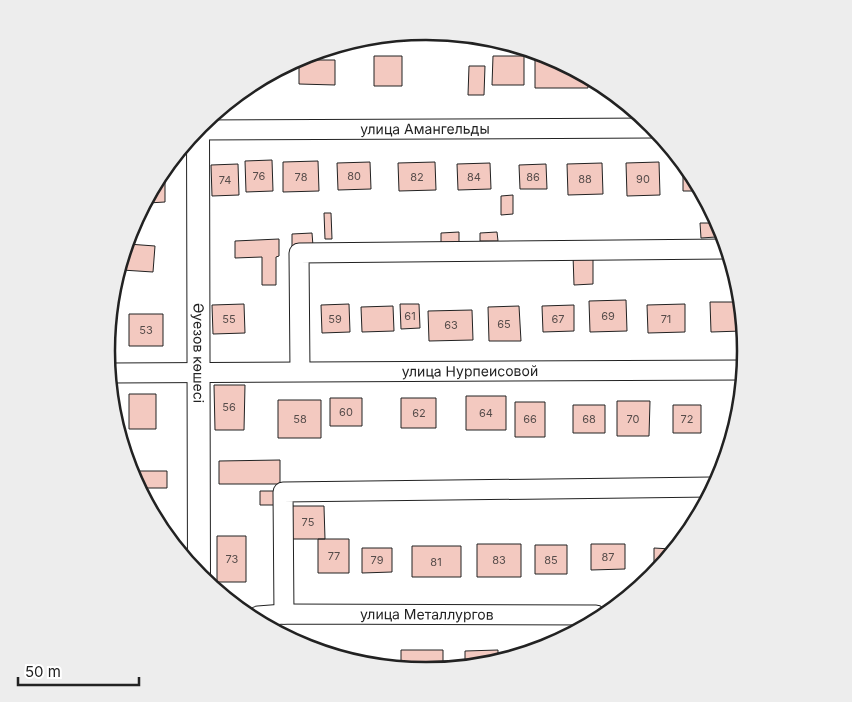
<svg xmlns="http://www.w3.org/2000/svg" width="852" height="702" font-family="Inter,sans-serif">
  <style>
    .building { fill: #f3c9c0; stroke: #222 }
    .lines { fill: none; stroke-linecap: round; stroke-linejoin: round }
    .minor-casing { stroke: #222; stroke-width: 21 }
    .major-casing { stroke: #222; stroke-width: 24 }
    .minor { stroke: #fff; stroke-width: 19 }
    .major { stroke: #fff; stroke-width: 22 }
    .labels { text-anchor: middle; stroke-width: 4; stroke-linejoin: round; paint-order: stroke }
    .number-label { font-size: 11px; fill: #564c4a }
    .street-label { font-size: 14px; fill: #222; stroke: #fff }
    .rim { fill: none; stroke: #222; stroke-width: 2.5 }
  </style>
  <rect width="100%" height="100%" fill="#fff"/>
  <path class="building" d="M374,56H402V86H374Z
    M493,56H524V85H492Z
    M535,58H552L588,82V88H535Z
    M299,60H335V85L299,84Z
    M469,66H485L484,95H468Z
    M272,160L273,191L246,192L245,161Z
    M318,161L319,191L283,192V162Z
    M370,162L371,189L338,190L337,163Z
    M435,162L436,190L399,191L398,163Z
    M659,162L660,195L627,196L626,163Z
    M490,163L491,189L458,190L457,164Z
    M602,163L603,194L568,195L567,164Z
    M238,164L239,195L212,196L211,165Z
    M546,164L547,189H520L519,165Z
    M683,171L696,191H683Z
    M165,178V202L148,203Z
    M513,195V214L501,215V196Z
    M324,213H331L332,239H325Z
    M700,223H716V237L701,238Z
    M459,232V242L441,243V233Z
    M497,232L498,241H480V233Z
    M312,233L313,246L292,247V234Z
    M279,239V256L276,257V285H262V257L235,258V241Z
    M128,244L155,246L153,272L122,270Z
    M593,254V284L574,285L573,255Z
    M626,300L627,331L590,332L589,301Z
    M710,302H736L742,331L711,332Z
    M244,304L245,333L213,334L212,305Z
    M349,304L350,332L322,333L321,305Z
    M400,304H419L420,328L401,329Z
    M685,304V332L648,333L647,305Z
    M574,305V331L543,332L542,306Z
    M393,306L394,331L362,332L361,307Z
    M519,306L521,341H489L488,307Z
    M472,310L473,340L429,341L428,311Z
    M129,314H163V346H129Z
    M214,385H245L244,430H215Z
    M129,394H156V429H129Z
    M466,396H506V430H466Z
    M330,398H362V426H330Z
    M401,398H436V428H401Z
    M278,400H321V438H278Z
    M617,401H650L649,436H617Z
    M515,402H545V437H515Z
    M573,405H605V433H573Z
    M673,405H701V433H673Z
    M280,460V484H219V461Z
    M130,471H167V488H141Z
    M260,491H275V505H260Z
    M291,506H324L325,539H291Z
    M217,536H246V582H217Z
    M318,539H349V573H318Z
    M477,544H521V577H477Z
    M591,544H625V569L591,570Z
    M535,545H567V574H535Z
    M412,546H461V577H412Z
    M362,548H392V572L362,573Z
    M654,548L671,549L654,574Z
    M401,650H443V667L426,671L401,666Z
    M498,650V656L465,663V651Z"/>
  <g class="lines">
    <defs>
      <g id="minor">
        <path id="s1" d="M196,130L654,128"/>
        <path d="M300,371L299,253L725,249"/>
        <path id="s2" d="M111,373L742,370"/>
        <path d="M284,614L283,492L712,487"/>
        <path id="s3" d="M258,616L284,614L596,615"/>
      </g>
      <g id="major">
        <path id="s4" d="M198,128L199,577"/>
      </g>
    </defs>
    <use href="#minor" class="minor-casing"/>
    <use href="#major" class="major-casing"/>
    <use href="#minor" class="minor"/>
    <use href="#major" class="major"/>
  </g>
  <g class="labels">
    <g class="number-label">
      <text x="259" y="180">76</text>
      <text x="354" y="180">80</text>
      <text x="301" y="181">78</text>
      <text x="417" y="181">82</text>
      <text x="474" y="181">84</text>
      <text x="533" y="181">86</text>
      <text x="585" y="183">88</text>
      <text x="643" y="183">90</text>
      <text x="225" y="184">74</text>
      <text x="410" y="320">61</text>
      <text x="608" y="320">69</text>
      <text x="229" y="323">55</text>
      <text x="335" y="323">59</text>
      <text x="558" y="323">67</text>
      <text x="666" y="323">71</text>
      <text x="504" y="328">65</text>
      <text x="451" y="329">63</text>
      <text x="146" y="334">53</text>
      <text x="229" y="411">56</text>
      <text x="346" y="416">60</text>
      <text x="419" y="417">62</text>
      <text x="486" y="417">64</text>
      <text x="300" y="423">58</text>
      <text x="530" y="423">66</text>
      <text x="589" y="423">68</text>
      <text x="633" y="423">70</text>
      <text x="687" y="423">72</text>
      <text x="308" y="526">75</text>
      <text x="334" y="560">77</text>
      <text x="608" y="561">87</text>
      <text x="232" y="563">73</text>
      <text x="377" y="564">79</text>
      <text x="499" y="564">83</text>
      <text x="551" y="564">85</text>
      <text x="436" y="566">81</text>
    </g>
    <g class="street-label">
      <text dy="5" stroke="none"><textPath href="#s1" startOffset="229">улица Амангельды</textPath></text>
      <text dy="5" stroke="none"><textPath href="#s4" startOffset="225">Әуезов көшесі</textPath></text>
      <text dy="5" stroke="none"><textPath href="#s2" startOffset="359">улица Нурпеисовой</textPath></text>
      <text dy="5" stroke="none"><textPath href="#s3" startOffset="169">улица Металлургов</textPath></text>
    </g>
  </g>
  <path d="M0 0H852V702H0ZM115 351a311 311 0 1 1 622 0a311 311 0 1 1-622 0Z" fill="#ededed" fill-rule="evenodd"/>
  <path class="rim" d="M115 351a311 311 0 1 1 622 0a311 311 0 1 1-622 0Z"/>
  <path d="M18 677v8h121v-8" fill="none" stroke="#222222" stroke-width="2.5"/>
  <text x="25" y="677" font-size="15" fill="#222222" stroke="#ffffff" stroke-width="4" paint-order="stroke">50 m</text>
</svg>
